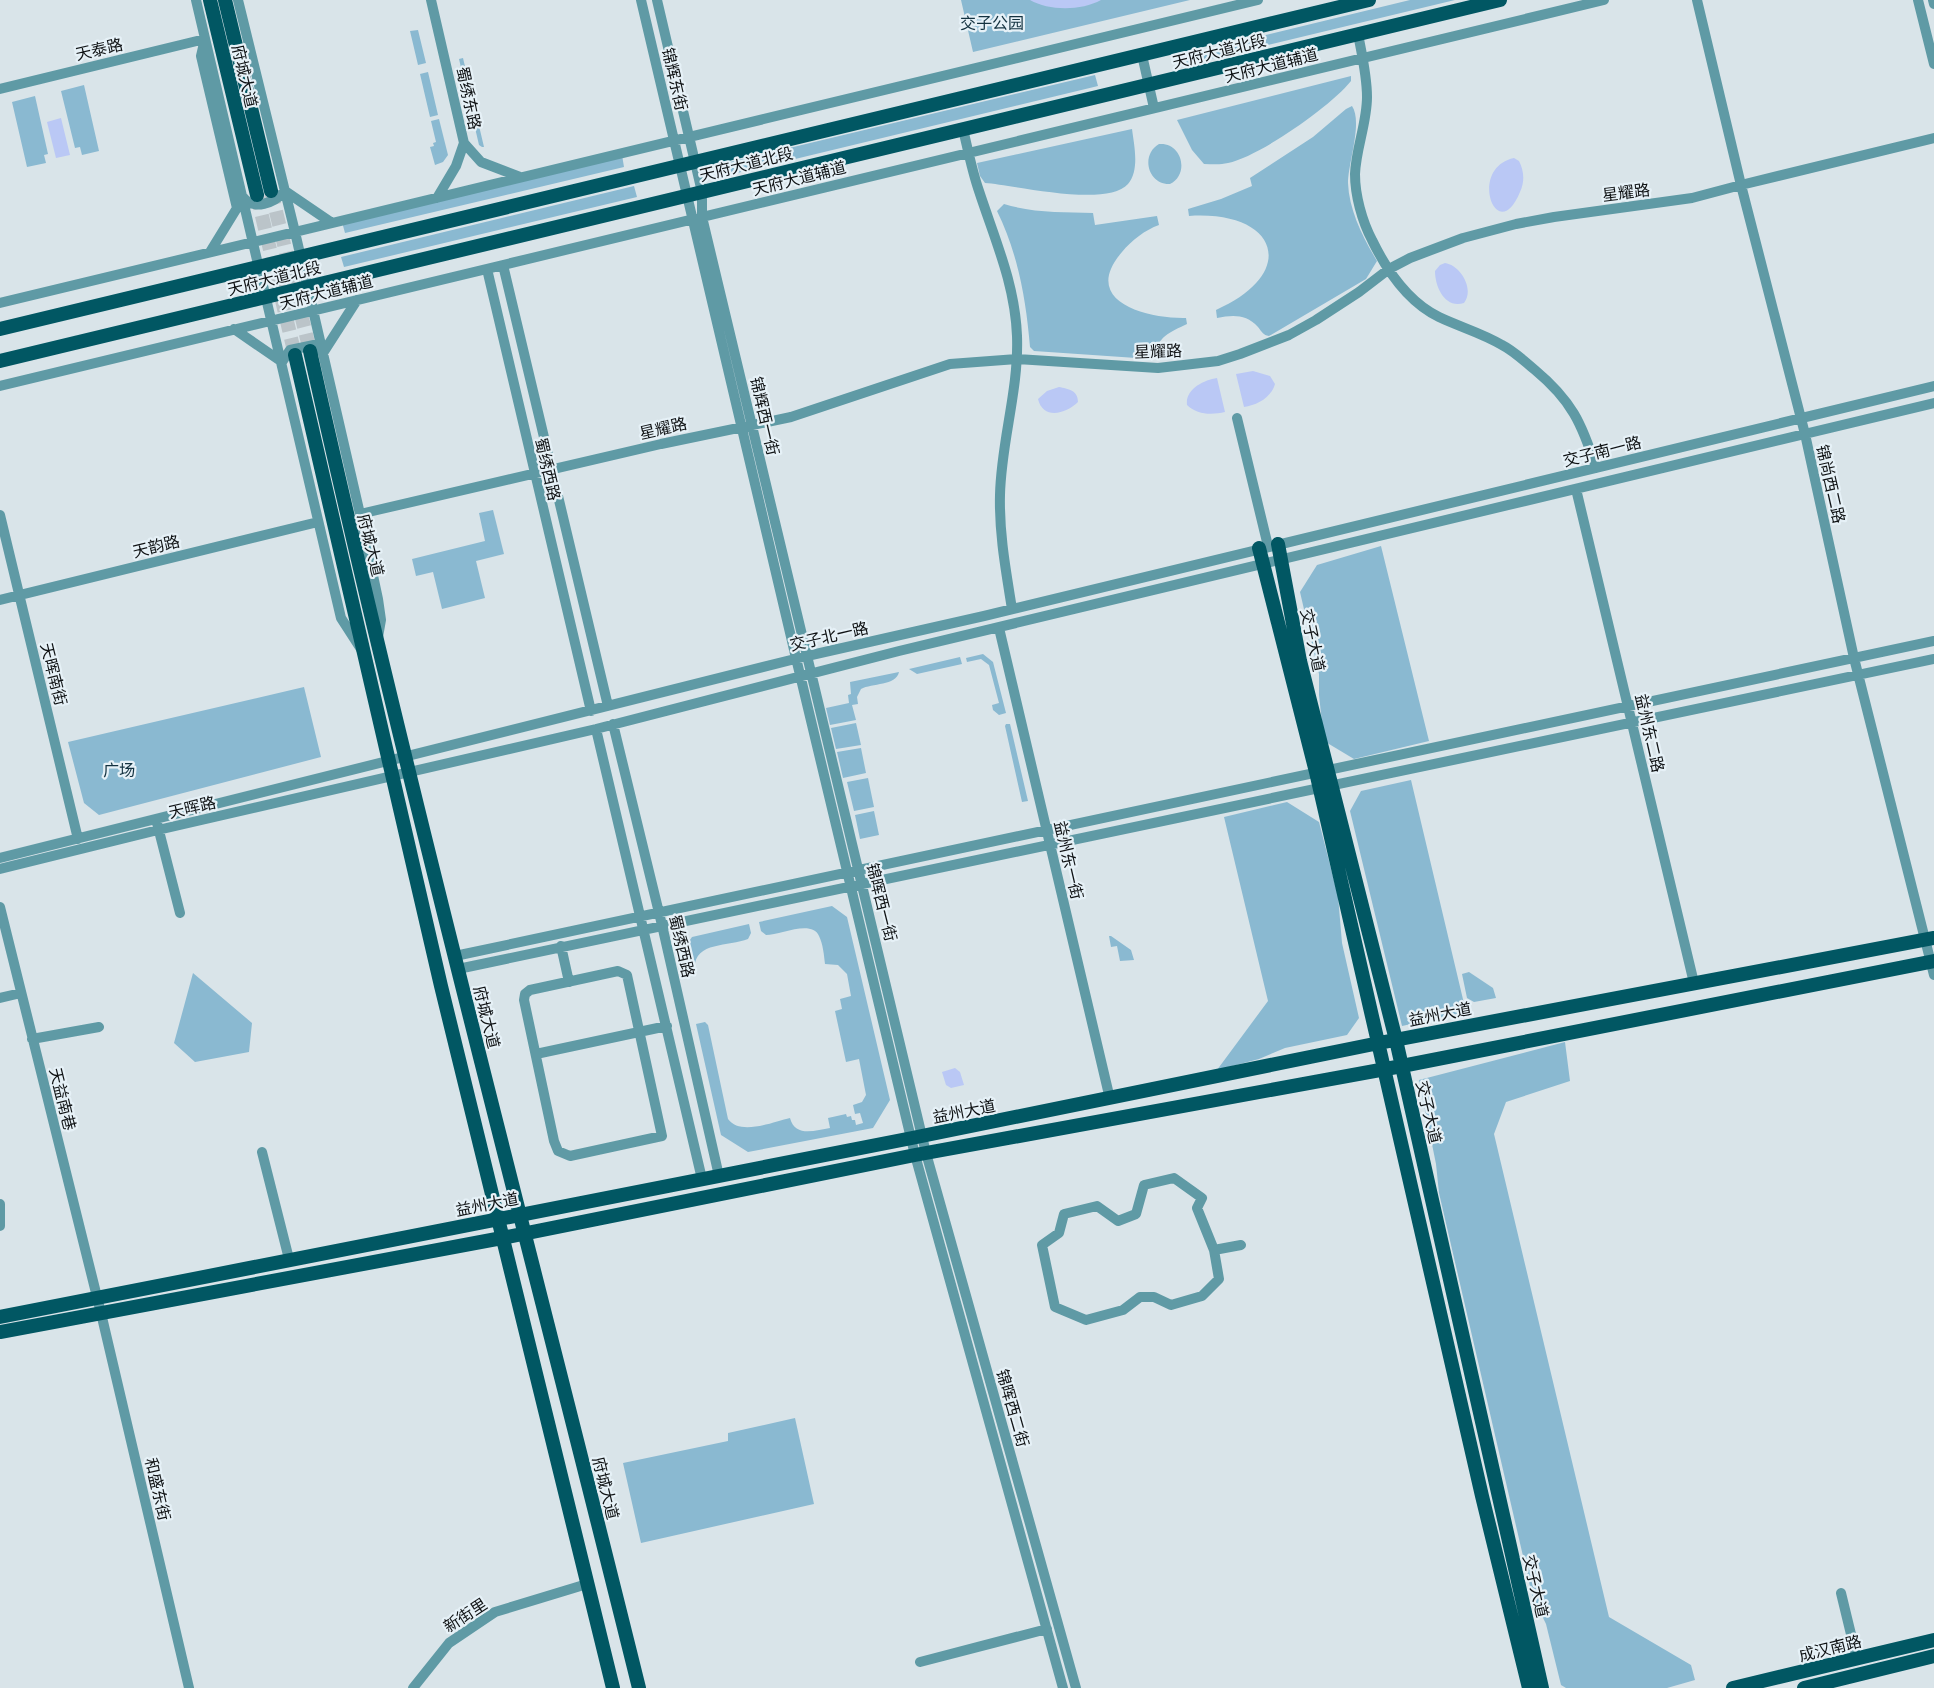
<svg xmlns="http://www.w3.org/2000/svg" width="1934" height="1688" font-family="'DejaVu Sans','Noto Sans SC',sans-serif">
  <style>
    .green { fill: #8ab9d1 }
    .water { fill: #bac8f5 }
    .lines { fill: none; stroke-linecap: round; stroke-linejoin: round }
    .major-tunnel { stroke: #bbc4c9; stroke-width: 14; stroke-dasharray: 14 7; stroke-linecap: butt }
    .minor { stroke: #5f9aa5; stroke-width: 10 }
    .major { stroke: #015763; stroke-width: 14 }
    .labels { text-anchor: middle; stroke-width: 4.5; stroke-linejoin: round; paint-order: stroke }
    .park-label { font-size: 16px; fill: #133240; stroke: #e6f1f7 }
    .street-label { font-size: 16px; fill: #0f1214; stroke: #e6f1f7 }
  </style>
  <rect width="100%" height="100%" fill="#d9e4e9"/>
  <path class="green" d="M961,0H1190L973,52Z
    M1410,0H1455L1185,65L1183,55Z
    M418,30L426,63L418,65L410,31Z
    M463,58L484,147H482L479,145L459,59Z
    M428,72L438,115L430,117L420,74Z
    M1095,75L1098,86L729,175L726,163Z
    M1351,76V81C1330,107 1260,156 1228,163C1220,165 1212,164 1204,164L1192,150L1177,120Z
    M84,85L99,151L82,155L80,147L75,148L61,91Z
    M35,96L48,154L44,155L46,163L27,167L12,102Z
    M1352,106C1363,122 1348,163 1348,183C1349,210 1363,238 1377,261L1366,279L1269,336C1263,335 1262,332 1258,327C1246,314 1233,315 1217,318L1216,310C1300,273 1278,210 1189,216L1188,209L1221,199L1252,186L1250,178L1313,137L1346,109Z
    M439,119L448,155L443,162L435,165L430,147L434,146L433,143L436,142L431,121Z
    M1132,129C1134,145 1140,170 1128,184C1107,208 1015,185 985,183L980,176L977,163Z
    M1159,144C1182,142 1190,174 1170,184C1148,185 1140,155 1159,144Z
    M622,155L624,167L345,233L342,222Z
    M634,186L637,197L344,267L341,257Z
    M1004,204C1033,213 1063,212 1093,213L1095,225L1157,216L1159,225C1145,230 1132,240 1122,252C1079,302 1148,319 1186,318L1187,324C1170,332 1157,337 1154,357L1151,359L1034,351L1030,347C1026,299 1018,254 997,211Z
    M493,510L504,554L476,561L485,598L442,609L433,572L416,576L412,559L485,541L479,513Z
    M1381,546L1429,741L1354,759L1324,741L1319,695V674L1300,592L1317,565Z
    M983,654L993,662L1006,713L999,715L993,710L992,705L999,703L989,665L981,659L967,662L966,658Z
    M960,657L962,664L917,674L909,669Z
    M899,672C896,686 872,683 861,689L857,697L858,704L852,705L856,720L830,725L826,708L849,703L848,695L851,694L850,682Z
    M304,687L321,757L99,815L84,803L68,742Z
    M856,723L861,745L836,749L831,728Z
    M1006,724H1010L1028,801L1022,802L1005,726Z
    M861,748L866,773L843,778L837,752Z
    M868,778L874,807L854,811L847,782Z
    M1411,780L1466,1012L1402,1026L1350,811L1361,791Z
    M1287,802L1319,822L1338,896L1342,943L1359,1018L1347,1035L1285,1048L1259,1059L1217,1070L1268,1001L1224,817Z
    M874,811L879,835L860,839L855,815Z
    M832,906L847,917L890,1100L873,1128L748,1152L721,1135L696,1024L705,1022L708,1025L728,1119C740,1136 773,1122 790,1118C795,1138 816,1130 830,1128L828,1118L846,1114L847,1117L851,1116L852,1120H855L856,1125L863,1123L860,1113L855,1114L853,1105L862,1102L866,1095L859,1059L846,1062L835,1011L842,1009L840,999L851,996L847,974L838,965L825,964C824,955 823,944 819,936C812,919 780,935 766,935L761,931L759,922Z
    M749,924L751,933L748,939C728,947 691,941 695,972L684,974L679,956L692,937Z
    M1109,936H1111L1131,950L1134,960L1120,961L1117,946L1111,947Z
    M1469,972L1493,988L1496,998L1474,1002L1467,998L1462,974Z
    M193,973L252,1023L249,1052L195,1062L174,1043Z
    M1565,1042L1570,1081L1506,1102L1494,1134L1609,1617L1691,1665L1695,1680L1667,1688H1566L1561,1685L1546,1624L1532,1595L1439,1193L1436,1164L1419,1080Z
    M795,1418L814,1504L641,1543L623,1463L728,1441V1433Z"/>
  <path class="water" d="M1030,0H1101C1081,11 1049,11 1030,0Z
    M61,118L70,155L56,158L47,122Z
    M1514,158L1519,161C1524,171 1525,181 1520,192C1497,248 1467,168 1514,158Z
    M1445,263C1460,265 1475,289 1464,303C1445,309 1435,287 1435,271L1440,265Z
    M1253,371L1270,376L1275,384C1271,398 1257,405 1244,407L1236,374Z
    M1217,378L1225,412C1212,415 1197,415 1187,405C1185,389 1204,380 1217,378Z
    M1059,387C1068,389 1078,390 1078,402C1066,414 1043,420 1038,399L1047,391Z
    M955,1068L960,1072L964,1085L951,1088L946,1085L942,1072Z"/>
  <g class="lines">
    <path class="major-tunnel" d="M271,191L310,351
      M257,195L295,355"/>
    <path class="minor" d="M196,0L341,618L361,649
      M238,0L295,232L360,514L378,599L381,620L378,637
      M431,0L464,143L456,166L437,198
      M641,0L796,658L915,1155L1063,1688
      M657,0L702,192V217L926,1153L1076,1688
      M1697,0L1741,185L1805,434L1854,658L1934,975
      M1918,0L1934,64
      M1933,0L1934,4
      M1358,34C1362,55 1367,76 1367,97C1367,123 1356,148 1355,174C1355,195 1362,221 1372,240C1387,271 1408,302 1439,317C1460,327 1482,333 1502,345C1514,351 1524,361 1535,370C1571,400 1582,423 1596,468
      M1142,55L1154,108
      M0,89L205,39L201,56L237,208L210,252
      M963,129C968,150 972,171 979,191C995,240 1015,284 1017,336C1019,390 1001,442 1000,495C999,534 1006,571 1012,609
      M464,143L481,162L520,177
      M243,197C254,211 274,203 285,191L332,223
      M503,265L608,706
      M487,269L591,711
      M0,303L1258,0
      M234,329L282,362L290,350L314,345L323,353L357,300
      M0,386L1604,0
      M1237,418L1268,546
      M1576,489L1694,983
      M360,514L661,444L791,417L950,364L1017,359L1158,368L1218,361L1240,354L1289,335L1316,320L1359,292L1389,269L1410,258L1463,238L1516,224L1554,217L1692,198L1741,185L1934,138
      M0,515L78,839
      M0,600L318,522
      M999,628L1110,1099
      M613,724L662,925L719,1176
      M596,729L702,1179
      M157,823L180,913
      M0,858L807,656L984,616L1934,386
      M0,869L158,830L596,729L899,651L1934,403
      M0,907L101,1313L189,1688
      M561,946L569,982
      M455,956L1934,641
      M458,969L1934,659
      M618,971L627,975L662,1136L570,1156L558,1151L554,1141L524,1000L525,994L530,990Z
      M0,998L21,993
      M32,1039L99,1027
      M536,1054L667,1026
      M262,1152L289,1259
      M0,1204V1226
      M1214,1250L1219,1279L1202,1296L1171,1305L1154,1297H1140L1123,1310L1086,1320L1055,1307L1042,1245L1059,1233L1064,1214L1097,1206L1118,1221L1136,1214L1144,1185L1174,1178L1202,1198L1197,1208L1214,1250L1241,1245
      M1841,1593L1857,1659
      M920,1662L1047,1629
      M413,1688L449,1643L495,1612L587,1584"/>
    <path class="major" d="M210,0L257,195
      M225,0L271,191
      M0,329L1369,0
      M310,351C410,799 529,1243 639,1688
      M295,355L441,986L613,1688
      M0,361L1500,0
      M1278,544L1300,661L1396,1040L1542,1688
      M1259,548L1316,772L1482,1496L1529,1688
      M0,1317L912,1138L1379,1043L1934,938
      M0,1332L502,1238L915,1155L1402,1066L1934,961
      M1733,1688L1934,1640
      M1804,1688L1934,1656"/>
  </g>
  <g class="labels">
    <g class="park-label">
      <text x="992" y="29">交子公园</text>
      <text x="119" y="776">广场</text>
    </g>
    <g class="street-label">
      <text transform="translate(99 49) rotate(-13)" y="6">天泰路</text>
      <text transform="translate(1219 51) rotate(-14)" y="6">天府大道北段</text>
      <text transform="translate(1271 65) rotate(-14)" y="6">天府大道辅道</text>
      <text transform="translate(245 76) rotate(77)" y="6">府城大道</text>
      <text transform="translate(675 79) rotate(77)" y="6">锦辉东街</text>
      <text transform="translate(469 98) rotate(78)" y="6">蜀绣东路</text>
      <text transform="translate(746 164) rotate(-14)" y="6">天府大道北段</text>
      <text transform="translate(799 178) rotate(-14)" y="6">天府大道辅道</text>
      <text transform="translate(1626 192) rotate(-7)" y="6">星耀路</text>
      <text transform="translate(274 278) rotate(-14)" y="6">天府大道北段</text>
      <text transform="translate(326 292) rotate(-14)" y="6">天府大道辅道</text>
      <text transform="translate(1158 351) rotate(-2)" y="6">星耀路</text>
      <text transform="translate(765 416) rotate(77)" y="6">锦辉西一街</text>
      <text transform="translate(663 428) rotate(-13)" y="6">星耀路</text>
      <text transform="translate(1602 451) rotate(-14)" y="6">交子南一路</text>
      <text transform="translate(548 469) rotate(77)" y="6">蜀绣西路</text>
      <text transform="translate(1831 484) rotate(77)" y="6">锦尚西二路</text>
      <text transform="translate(371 545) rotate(76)" y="6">府城大道</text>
      <text transform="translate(156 546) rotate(-14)" y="6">天韵路</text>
      <text transform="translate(829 636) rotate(-13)" y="6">交子北一路</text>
      <text transform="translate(1313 640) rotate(78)" y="6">交子大道</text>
      <text transform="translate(54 674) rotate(76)" y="6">天晖南街</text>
      <text transform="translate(1650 733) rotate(77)" y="6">益州东二路</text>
      <text transform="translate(192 807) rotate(-13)" y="6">天晖路</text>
      <text transform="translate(1069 860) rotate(77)" y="6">益州东一街</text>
      <text transform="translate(882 902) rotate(76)" y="6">锦晖西一街</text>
      <text transform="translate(682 946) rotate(77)" y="6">蜀绣西路</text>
      <text transform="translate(1440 1014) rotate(-11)" y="6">益州大道</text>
      <text transform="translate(487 1017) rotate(76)" y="6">府城大道</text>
      <text transform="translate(63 1099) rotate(76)" y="6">天益南巷</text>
      <text transform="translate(964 1111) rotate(-11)" y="6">益州大道</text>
      <text transform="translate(1429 1112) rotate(77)" y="6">交子大道</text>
      <text transform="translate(487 1204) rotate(-11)" y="6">益州大道</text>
      <text transform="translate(1013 1408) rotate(74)" y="6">锦晖西二街</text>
      <text transform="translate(606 1488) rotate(76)" y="6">府城大道</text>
      <text transform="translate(158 1489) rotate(77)" y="6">和盛东街</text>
      <text transform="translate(1536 1586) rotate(77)" y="6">交子大道</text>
      <text transform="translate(465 1615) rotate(-33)" y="6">新街里</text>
      <text transform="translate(1830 1648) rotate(-14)" y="6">成汉南路</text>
    </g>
  </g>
</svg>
